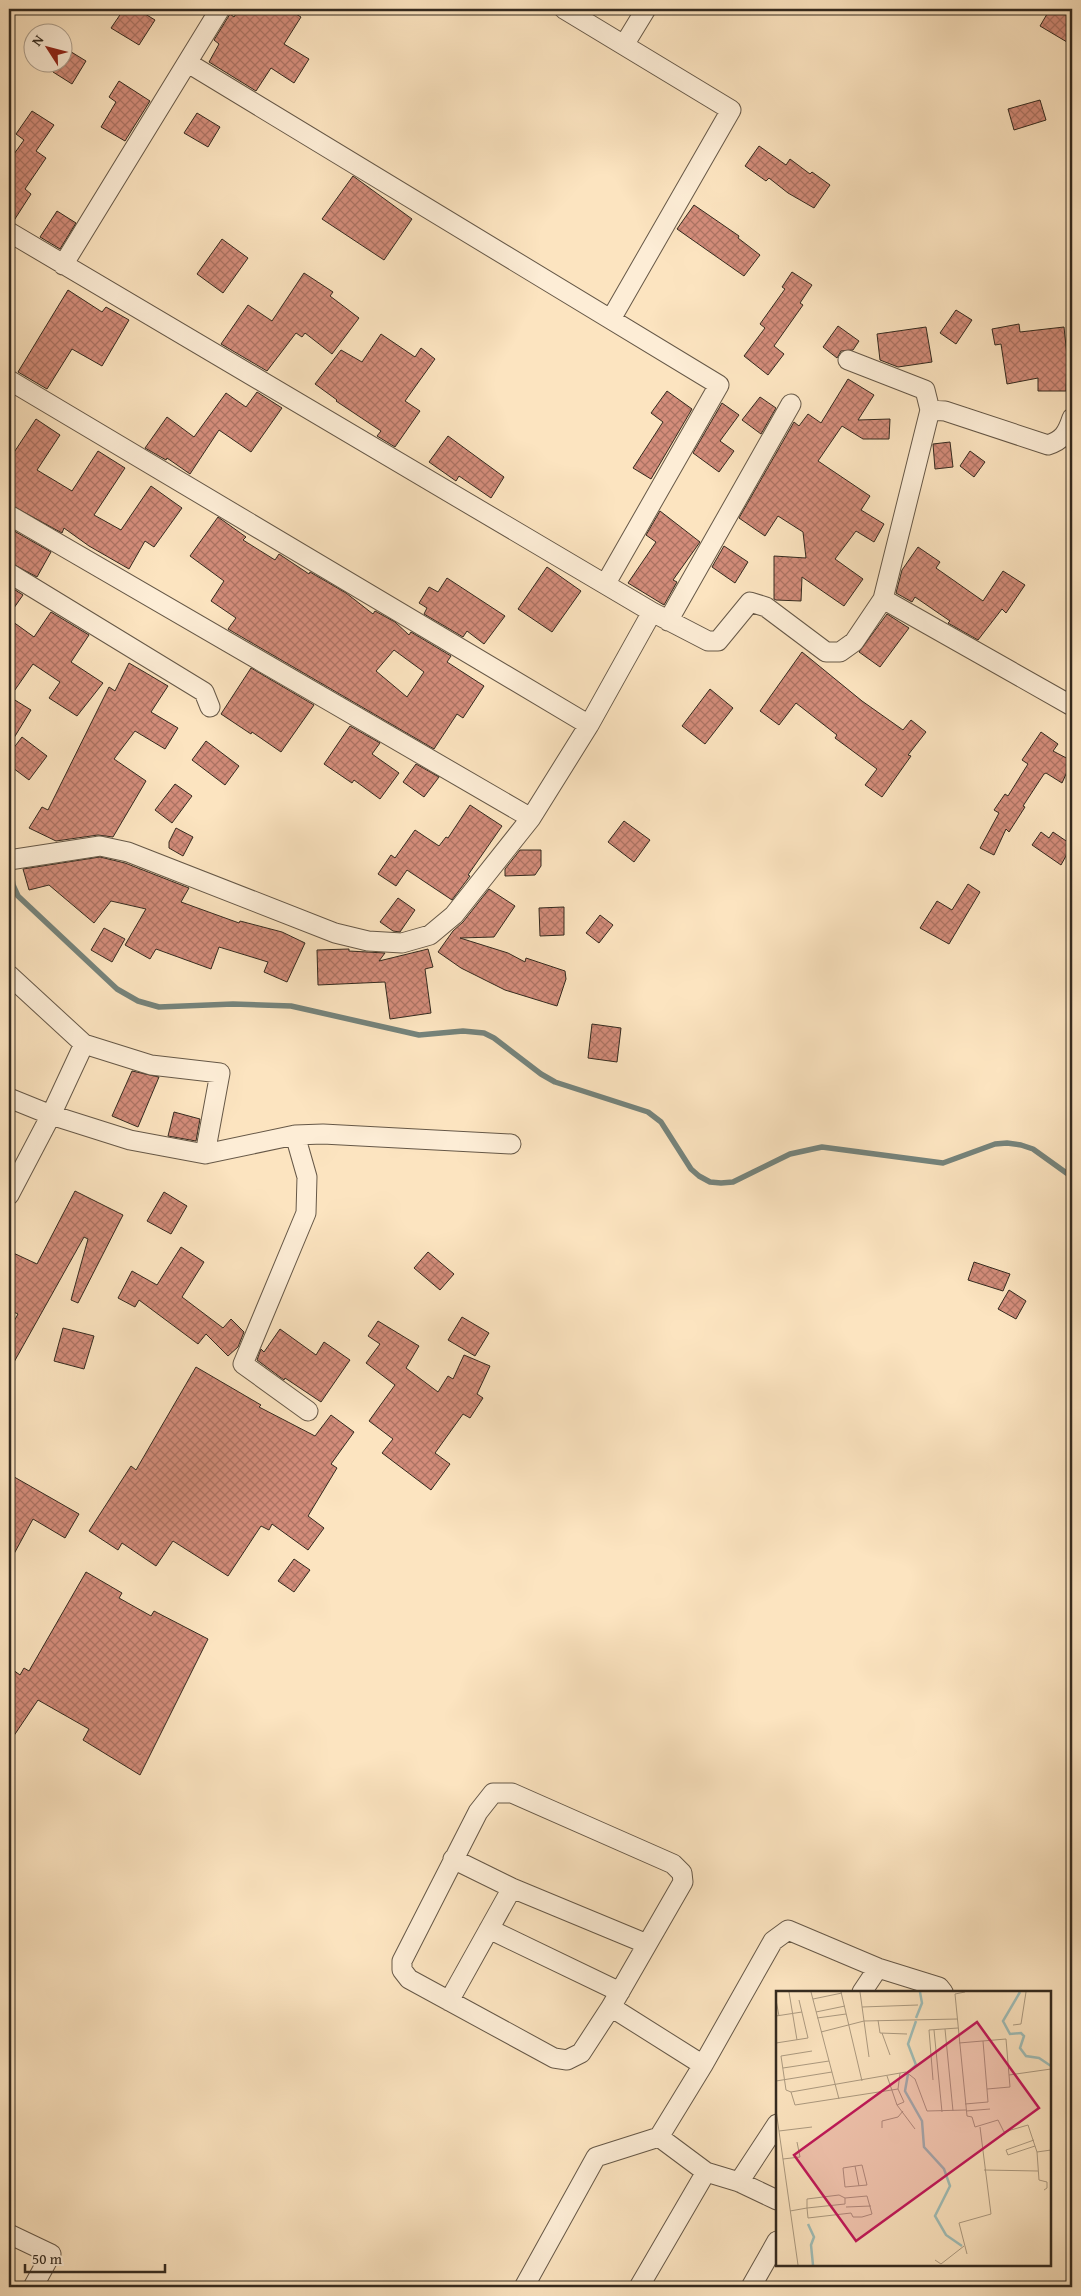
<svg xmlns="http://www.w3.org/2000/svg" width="1081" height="2296" font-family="'Gentium Book Plus',serif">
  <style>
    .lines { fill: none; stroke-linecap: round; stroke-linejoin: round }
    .stream { stroke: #75837b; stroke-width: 5.5 }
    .building { fill: url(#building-cross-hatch); stroke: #342a1f; fill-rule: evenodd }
    .street-casing { stroke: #665847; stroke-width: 21 }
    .street { stroke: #fdedd6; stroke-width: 19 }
    .inset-river { fill: none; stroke: #a0beb8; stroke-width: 2.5 }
    .inset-road { fill: none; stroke: #ac9a80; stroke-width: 1 }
    .view { fill: #c2185b; fill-opacity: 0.15; stroke: #c2185b; stroke-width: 2.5 }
    .inset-edge { fill: none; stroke: #342a1f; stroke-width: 2.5 }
  </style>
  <defs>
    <pattern id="building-cross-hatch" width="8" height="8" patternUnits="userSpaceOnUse" patternTransform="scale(1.25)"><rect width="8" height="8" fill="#d38c7a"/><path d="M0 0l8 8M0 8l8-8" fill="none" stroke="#ac7363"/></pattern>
  </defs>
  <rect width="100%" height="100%" fill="#fce4c0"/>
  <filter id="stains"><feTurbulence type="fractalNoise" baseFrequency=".004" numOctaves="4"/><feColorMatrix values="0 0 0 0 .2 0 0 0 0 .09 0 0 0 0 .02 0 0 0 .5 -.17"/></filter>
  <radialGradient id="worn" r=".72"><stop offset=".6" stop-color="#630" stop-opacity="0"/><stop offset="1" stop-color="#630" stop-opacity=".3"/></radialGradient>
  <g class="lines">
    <path class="stream" d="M10,867L13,885L18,896L117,989L138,1001L159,1007L233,1004L291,1006L419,1035L463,1031L484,1033L494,1038L541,1074L555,1082L648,1112L661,1122L691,1169L699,1176L710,1182L721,1183L733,1182L790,1154L822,1147L943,1163L995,1144L1007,1143L1021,1145L1033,1149L1072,1177"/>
  </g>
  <path class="building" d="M124,9H137L155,20L139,45L111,28Z
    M239,9H287L301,17L284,44L309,59L294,83L271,68L256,91L209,62L219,44L214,40L230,14L234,17Z
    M1050,9H1061L1072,15V45L1040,26Z
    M68,50L86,61L72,84L53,72L60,62H62V58Z
    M119,81L150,101L125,141L101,127L116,102L109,97Z
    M1040,100L1046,120L1014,130L1008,109Z
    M32,111L54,125L36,151L46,158L25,189L31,194L13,222L9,221V161L24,140L16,134Z
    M197,113L220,127L208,147L184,133Z
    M759,146L786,165L790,159L810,174L812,172L830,185L814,208L788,193L769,178L766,181L745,166Z
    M353,176L412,219L384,260L322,219Z
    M694,205L739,236L738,238L760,255L744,276L677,229Z
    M57,211L76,223L60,249L40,237Z
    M222,239L248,258L223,293L197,274Z
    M792,272L812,285L800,303L803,305L774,346L784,354L768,375L744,356L765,328L760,324L785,289L782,287Z
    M304,273L333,292L330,296L359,318L332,354L305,333L302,337L296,333L267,371L221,344L248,305L272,321Z
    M68,290L102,312L106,307L129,320L102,366L72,349L47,389L18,372Z
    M956,310L972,320L956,344L940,333Z
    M1019,324L1020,332L1064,327L1067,356L1066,391H1038V378L1007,384L1001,344L995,345L992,329Z
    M838,326L859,341L853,350L841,351L837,358L823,347Z
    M926,327L932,362L898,367L880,360L877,334Z
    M381,334L415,357L421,348L435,359L405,401L420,411L395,447L377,436L381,431L336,401L337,400L315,384L341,350L362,362Z
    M848,379L874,395L858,420L890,419L889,439H863L842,426L818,461L870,496L861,510L884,524L874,542L856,531L835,559L863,579L844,606L802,577L801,601L776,600L774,599V556L806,558L803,532L778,516L765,536L739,518L794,422L799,426L808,414L821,423Z
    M667,391L692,409L651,479L633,468L663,422L651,413Z
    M257,392L282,408L251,452L219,430L190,474L167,458L166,460L145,448L167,417L194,437L226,393L246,407Z
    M760,397L776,408L761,434L742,420Z
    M722,403L739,415L720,441L734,451L719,472L693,453Z
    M36,419L60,435L37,470L72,491L98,451L125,468L94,515L121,530L151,486L182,508L154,547L145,541L129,569L89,546L64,528L62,533L9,504V460Z
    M448,436L504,477L491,498L459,476L456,481L429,462Z
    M950,442L953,467L935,469L933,444Z
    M970,451L985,462L974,477L960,466Z
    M660,511L700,542L673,580L677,582L664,605L628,583L656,542L646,535Z
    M218,517L246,537L243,540L275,560L279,554L309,574L310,572L346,593L373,614L375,611L395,622L409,635L411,632L451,656L447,662L484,686L463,718L457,714L434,749L228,629L236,618L211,601L224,581L190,556ZM394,650L424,672L407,697L376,671Z
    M9,528L51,552L37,577L9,562Z
    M724,546L748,562L735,583L712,567Z
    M918,547L940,562L936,568L983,601L1003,571L1025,585L1006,613L1002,609L978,640L948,623L950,621L915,597L912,602L896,593L902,570Z
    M547,567L581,591L552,632L518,609Z
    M447,578L505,616L484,644L467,631L463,637L424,614L427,608L419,603L429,587L438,592Z
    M9,586L23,595L9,615Z
    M51,612L89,635L71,662L103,683L77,716L49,698L60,682L33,664L10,697L31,710L9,746V619L34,637Z
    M887,614L909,628L880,667L859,652Z
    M802,652L862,701L903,730L911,720L926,732L908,755L911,756L882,797L865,785L877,769L835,738L837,735L796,703L779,725L760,711Z
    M129,663L168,686L151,712L178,728L165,749L135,731L114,759L146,781L113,837L98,835L56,841L29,828L42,807L48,810L109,687L115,691Z
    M251,668L314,705L281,752L252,732L251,734L221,714Z
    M710,689L733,708L705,744L682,726Z
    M350,726L380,743L372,754L399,773L380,799L354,780L352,783L324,764Z
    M1041,732L1058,744L1053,751L1072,761L1062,783L1046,773L1044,774L1023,806L1025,807L1009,832L1006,829L994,855L980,848L999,813L994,810L1005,794L1008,796L1028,764L1022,760Z
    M22,737L47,756L29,780L9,765V754Z
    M206,741L239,766L225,785L192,760Z
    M416,764L439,777L424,797L403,782Z
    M175,784L192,796L172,823L155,810Z
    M470,805L502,826L468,875L470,876L452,900L407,870L396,886L378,874L391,855L395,858L415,830L439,846L446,837L448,838Z
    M624,821L650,840L634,862L608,842Z
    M176,828L193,837L183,856L169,848V842Z
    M1041,832L1049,838L1053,832L1072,845L1061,865L1032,845Z
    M520,850H541V866L535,875L505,876V869Z
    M100,857L125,863L189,888L181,902L239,923L240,921L282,932L305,943L287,982L264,972L268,962L219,947L211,969L156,949L150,959L125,945L146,909L111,901L94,923L49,885L29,890L23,869Z
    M968,884L980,892L949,944L920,928L937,901L952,910Z
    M489,889L515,906L494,937L460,938L508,953L525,962L526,958L565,971L566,979L557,1006L505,990L461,968L438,952L453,931L463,922Z
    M398,898L415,910L400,932L393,931L380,922Z
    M564,907V935L540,936L539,908Z
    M600,915L613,925L599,943L586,933Z
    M104,928L125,939L112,962L91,950Z
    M349,949V951L385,953L379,961L428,949L433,967L425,969L431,1013L390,1019L385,982L318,985L317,950Z
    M592,1024L621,1028L617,1062L588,1058Z
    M132,1071L159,1077L138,1127L112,1116Z
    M174,1112L200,1119L196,1141L168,1136Z
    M75,1191L123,1215L78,1303L71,1300L88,1239L84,1237L9,1371V1330L18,1314L9,1310V1251L37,1264Z
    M164,1192L187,1206L171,1234L147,1221Z
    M181,1247L204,1262L182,1297L223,1328L231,1319L244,1332L238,1347L228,1356L206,1334L198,1344L139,1300L135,1307L118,1298L132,1271L157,1285Z
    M428,1252L454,1274L440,1290L414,1268Z
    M974,1262L1010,1274L1003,1291L968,1280Z
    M1009,1290L1026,1301L1016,1319L998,1309Z
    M462,1317L489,1333L475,1356L448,1340Z
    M378,1321L419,1346L406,1368L438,1392L448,1376L453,1379L464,1355L490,1366L477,1394L483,1398L470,1418L463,1414L435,1453L450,1464L431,1490L382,1453L393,1439L369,1421L395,1385L366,1363L380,1344L368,1336Z
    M63,1328L94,1336L84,1369L54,1361Z
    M280,1329L316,1355L324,1342L350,1360L321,1402L285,1378L284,1380L257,1360L261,1349L264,1352Z
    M196,1367L261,1405L259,1407L315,1436L331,1415L354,1432L331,1464L337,1468L308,1516L324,1528L308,1550L272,1524L269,1530L261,1526L228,1576L173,1541L156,1566L122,1543L118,1550L89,1531L131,1466L136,1470Z
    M9,1474L79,1514L65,1538L33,1519L9,1563Z
    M294,1559L310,1570L294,1592L278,1581Z
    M86,1572L122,1593L119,1598L151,1616L154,1611L208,1639L140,1775L83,1740L89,1729L38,1700L9,1743V1667L20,1675L24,1668L29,1671Z"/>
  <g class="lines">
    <defs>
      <path id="street" d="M564,9L731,110L611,319
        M624,45L646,9
        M188,63L719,385L606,583
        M9,232L652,612L708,641H718L750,602L766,607L826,652H840L854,642L883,599L930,410L945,411L1048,445C1063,440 1067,433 1072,418
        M63,265L220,9
        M848,360L925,390L930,410
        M9,380L589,725
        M9,515L531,818
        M9,573L204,692L210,707
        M883,599L1072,706
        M668,621L791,404
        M9,860L100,846L128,852L335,933L368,941L402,943L430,935L454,915L531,818L589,725L652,612
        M9,975L84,1044L151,1065L220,1073L205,1154
        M9,1098L51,1115L130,1140L205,1154L295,1135L323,1134L511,1144
        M295,1135L307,1177L306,1213L243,1364L308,1411
        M9,1195L51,1115L84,1044
        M493,1793H512L673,1864L682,1873L683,1882L611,2007L581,2053L567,2060L554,2058L409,1979L402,1970V1961L478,1812Z
        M453,1859L512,1888L647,1944
        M489,1929L620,1992
        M862,1992L878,1968
        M449,2001L512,1888
        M611,2007L703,2065
        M706,2172L739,2182L777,2200
        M739,2182L777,2124
        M9,2234L51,2254L33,2287
        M524,2287L596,2157L659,2137
        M639,2287L706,2172L659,2137L703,2065L773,1941L788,1930L878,1968L939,1987L943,1992
        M751,2287L777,2241"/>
    </defs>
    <use href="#street" class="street-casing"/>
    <use href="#street" class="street"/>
  </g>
  <g transform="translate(776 1991)">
    <rect width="275" height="275" fill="#fce4c0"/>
    <path class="inset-river" d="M244,1L227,30L234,43L245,42L248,45L244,57L250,65L263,67L275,75M140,27L146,12L144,1M133,81L140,74L132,53L140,30M132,83L129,100L146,130L148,156L168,178L174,195L159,225L170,244L186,255M32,233L38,246L35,254L37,274"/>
    <path class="inset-road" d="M13,1L21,49M35,1L63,108M65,1L86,90M84,1L93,66M189,1L179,3L191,125L196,126L199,136L222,129L228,141L252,134L261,161L275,159M37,8L66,2M0,9L3,25M86,16L142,14M40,21L69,15M0,25L26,21M41,27L70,23M102,29L104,42L131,43M237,34L245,33L250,1M169,38L177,120M158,39L166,121M45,41L88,30L181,28M106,42L114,64M0,52L32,47L23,9M183,52L230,48L234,96L211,98M7,77L53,70M233,84L275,78M111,85L121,114L139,138M157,89L153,39L182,37M0,90L56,81M15,101L130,81L139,88L151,120L190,119M15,101L19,114L122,98M15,101L10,99L5,65L36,60M189,113L212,111L207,50M121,114L128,111L122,98L124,82M0,119L22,274M190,120L214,118M106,137V130L122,126L127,120M3,140L36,136M258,149L230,159L232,164L259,155M261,161L263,189L271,191V197L268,199M7,168L24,166L21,151M86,174L91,194L69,196L67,177ZM79,175L83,195M208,179L262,180M70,216L95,215M14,220L31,217L69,213V207L91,205L96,223L86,226H77L75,222L32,227L31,217V208L63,204L69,207M191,263L183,232L215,223L204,136M159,269L165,273L188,255"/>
    <path class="view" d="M201,31L263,117L80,250L18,164Z"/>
    <rect width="275" height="275" class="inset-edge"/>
  </g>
  <rect width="1081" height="2296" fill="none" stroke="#fce4c0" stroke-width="30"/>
  <rect x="10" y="10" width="1061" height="2276" fill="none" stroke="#342a1f" stroke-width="2.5"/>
  <rect x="15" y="15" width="1051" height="2266" fill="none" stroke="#342a1f"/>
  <g transform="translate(48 48) rotate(306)"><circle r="24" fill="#fdedd6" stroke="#ad9f8d"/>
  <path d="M0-4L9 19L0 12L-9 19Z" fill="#8f2418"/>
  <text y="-8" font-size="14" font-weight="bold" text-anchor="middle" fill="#342a1f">N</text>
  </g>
  <path d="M25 2264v8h140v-8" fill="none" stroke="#342a1f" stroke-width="2.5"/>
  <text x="32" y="2264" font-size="15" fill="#342a1f" stroke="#fdedd6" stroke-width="4" paint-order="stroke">50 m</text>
  <rect width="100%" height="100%" filter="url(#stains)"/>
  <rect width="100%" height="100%" fill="url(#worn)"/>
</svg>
